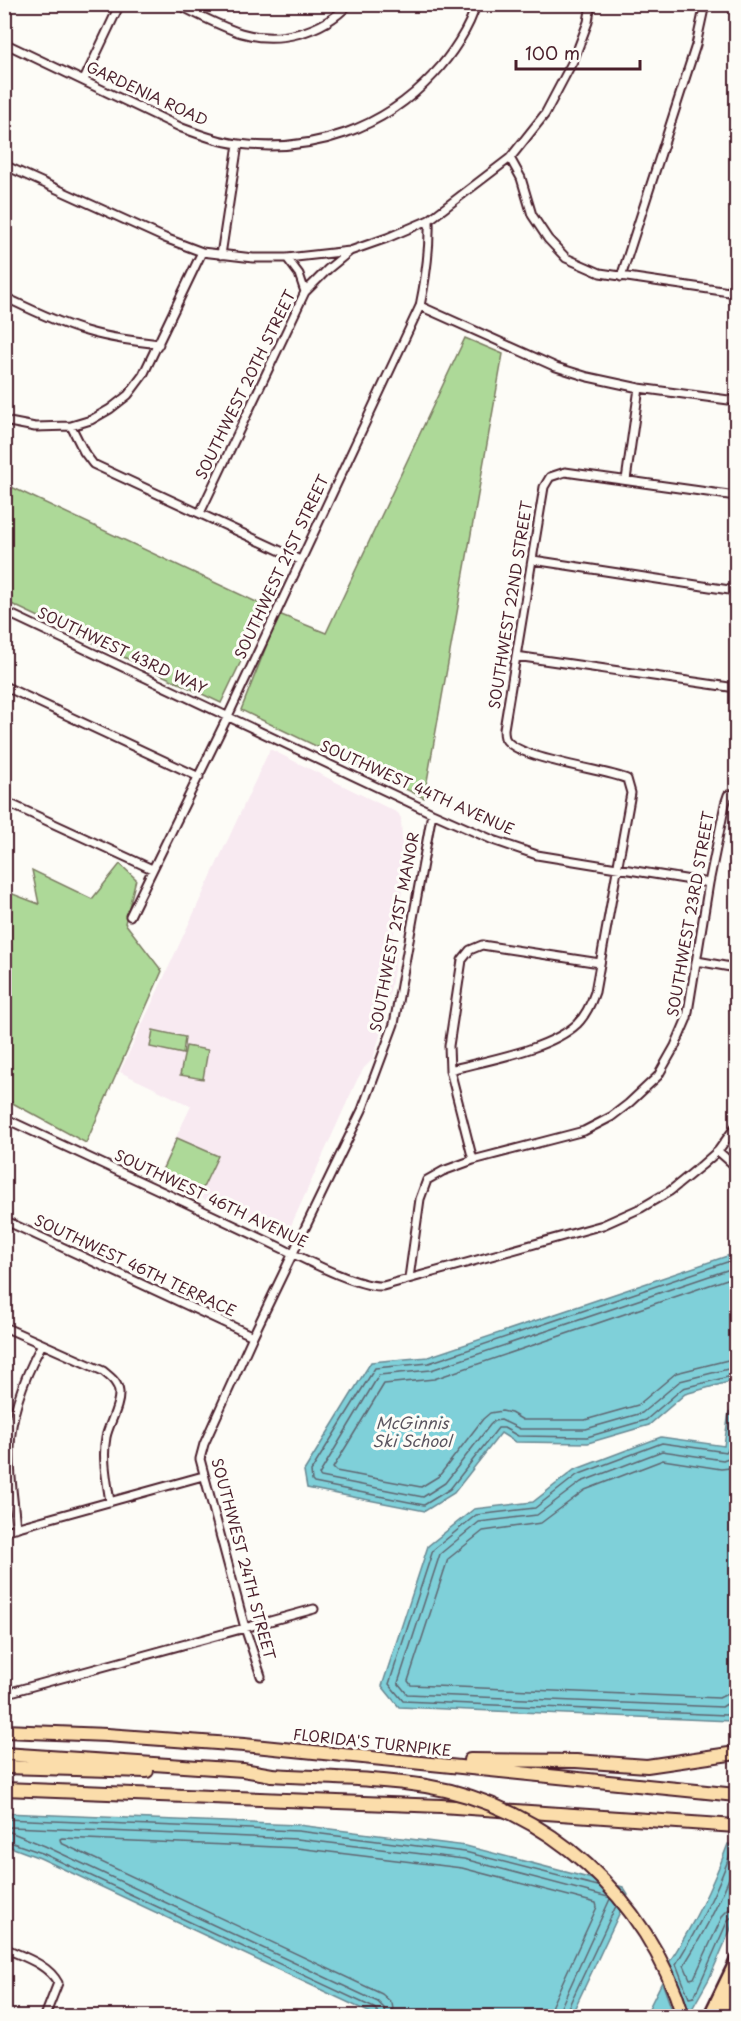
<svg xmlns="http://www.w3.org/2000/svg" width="741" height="2021" font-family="'Playpen Sans',sans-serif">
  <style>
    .built { fill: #f8eaf1 }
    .green { fill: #add998; stroke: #7c7c62; stroke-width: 1.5 }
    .water { fill: #7fd0d9; stroke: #6a8993; stroke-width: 1.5 }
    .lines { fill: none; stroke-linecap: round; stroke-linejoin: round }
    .shore { stroke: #5f6671; stroke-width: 1.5 }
    .minor-casing { stroke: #4a1f2b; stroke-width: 11 }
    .primary-casing { stroke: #4a1f2b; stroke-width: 15 }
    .motorway-casing { stroke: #4a1f2b; stroke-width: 16 }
    .minor { stroke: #fdfcf7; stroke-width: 7 }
    .primary { stroke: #fbddab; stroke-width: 10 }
    .motorway { stroke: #fbddab; stroke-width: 12 }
    .motorway-bridge-casing { stroke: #4a1f2b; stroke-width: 16; stroke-linecap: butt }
    .motorway-bridge { stroke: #fbddab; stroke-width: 12 }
    .labels { text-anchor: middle; stroke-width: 6; stroke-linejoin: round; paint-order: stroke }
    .street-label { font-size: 15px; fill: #4a1f2b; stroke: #fdfcf7 }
    .water-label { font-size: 16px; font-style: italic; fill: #5a545f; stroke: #fdfcf7 }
  </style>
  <rect width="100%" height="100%" fill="#fdfcf7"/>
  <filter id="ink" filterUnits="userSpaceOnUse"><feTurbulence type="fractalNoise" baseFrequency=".0167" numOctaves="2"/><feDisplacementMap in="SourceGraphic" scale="12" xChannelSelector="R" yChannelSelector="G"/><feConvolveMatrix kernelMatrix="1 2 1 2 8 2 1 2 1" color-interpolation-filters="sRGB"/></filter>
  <g filter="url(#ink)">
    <path class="built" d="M270,749L398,813L401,818L404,881L392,943L398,948L385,1019L373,1059L364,1068L357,1080L289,1230L288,1239L157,1177L191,1106L120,1072Z"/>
    <path class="green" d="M465,338L503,354L424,798L241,710L279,614L326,633Z
      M5,484L267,607L221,703L5,601Z
      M120,864L136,879L125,923L162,971L86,1143L5,1099V891L39,904L32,870L92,899Z
      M153,1030L185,1037L183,1054L150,1047Z
      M186,1046L208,1050L203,1079L180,1075Z
      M177,1138L218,1156L199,1196L159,1177Z"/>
    <path class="water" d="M736,1253V1380L685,1394L649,1425L588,1443L515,1442L501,1433L454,1493L425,1511L307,1488L304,1471L371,1362L428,1357Z
      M736,1409V1710L731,1721L399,1707L382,1686L428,1546L474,1509L533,1502L574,1470L661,1437L724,1446L729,1412Z
      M4,1813L298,1825L466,1846L623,1887L628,1895L571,2016H377L40,1858L5,1845Z
      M728,1844L736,1845V1917L709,1979L688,2016L668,1964C693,1926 712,1887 728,1844Z
      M662,1982L674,2016H645Z"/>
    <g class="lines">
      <path class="shore" d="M736,1259L429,1363L375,1368L311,1471L312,1481L314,1483L424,1505L450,1489L498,1428H504L518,1436L587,1437L646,1420L683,1388L736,1375
        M736,1267L431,1370L379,1375L319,1475L321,1477L423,1497L445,1483L490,1425L494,1421L501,1420L520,1429H586L642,1413L680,1381L736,1367
        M736,1276L434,1379L384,1384L333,1468L336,1471L421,1487L439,1476L483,1419L490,1413L502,1411L511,1413L523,1420H585L638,1405L676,1373L736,1358
        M736,1416L735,1418L730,1446L726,1452L662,1443L577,1475L535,1508L476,1515L433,1550L389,1684L403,1701L726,1715L732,1710L736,1709
        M736,1451L731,1457L723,1460L662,1451L581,1482L537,1515L479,1522L440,1554L398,1683L407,1694L722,1707L730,1702H736
        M736,1465L730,1468L721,1469L663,1460L585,1490L541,1523L483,1531L448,1559L408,1681L411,1685L719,1698L729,1693H736
        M4,1819L298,1831L465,1852L598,1886
        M4,1840L42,1853L374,2008L377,2011L378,2016
        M736,1850L731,1852C717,1892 698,1928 676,1964L689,1998L694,1997L728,1920L732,1917L736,1916
        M736,1860C723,1897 705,1931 684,1965L690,1979L694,1978L723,1915L728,1910L736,1908
        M385,2016L384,2008L378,2002L45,1846L10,1832L8,1828L11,1827L297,1839L464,1859L608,1897
        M394,2016L392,2003L382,1994L61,1843L60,1839L62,1838L297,1848L462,1868L596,1903L597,1907L552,2005L549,2016
        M558,2016L560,2009L610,1899
        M566,2016V2012L616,1906"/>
      <defs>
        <path id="minor" d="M177,4C197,14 219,26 241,33C278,44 322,33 349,4
          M4,43L182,128C201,135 220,142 239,144C313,153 383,129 434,74C450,57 470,28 476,4
          M84,80L120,4
          M510,158L521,178L532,215L548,239L566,258L600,273L736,293
          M4,165L165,238L202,252L253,258H287L350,251L387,238L429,220L510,158L545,114L574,59L588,22L591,4
          M221,255L238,144
          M287,258L299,274L305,292
          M621,277L696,45L705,4
          M731,292L736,274
          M4,297C31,309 57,323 86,331C109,338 134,341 159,344
          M420,306L556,367L588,377L639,388L736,401
          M4,421L35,427L71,426L84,452L93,464L300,560
          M71,426L91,420L110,409L128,395L143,375L202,252
          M626,480L639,388
          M200,513L305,292L328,269L350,251
          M533,560L736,591
          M4,611L432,813L493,840L537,855L709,883
          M516,656L736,688
          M4,686L199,777
          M4,801L152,869
          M130,916L228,716L420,306C426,277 430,250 429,220
          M697,961L736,968
          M450,1070C487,1060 549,1050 577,1024C586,1015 591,1004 595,992L631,793L627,779C604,769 515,759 505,738C504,735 504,732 504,729L544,487L550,477L565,472L736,496
          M4,1118C93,1159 181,1200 269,1242C295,1254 356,1288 383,1286L603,1225L641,1208L670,1191L702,1165L718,1151L736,1126
          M718,1151L736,1167
          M473,1160L450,1070L449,1046L462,960L470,950L482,945L600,963
          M4,1220L253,1336
          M409,1278L420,1199L427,1180L443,1171L473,1160L584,1131L611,1117L628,1104L658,1076L675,1046L687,1018L709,883L725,804L728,795L736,794
          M4,1327L103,1371C110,1377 118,1382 119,1392C120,1407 109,1423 106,1437C102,1459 107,1481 110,1502
          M16,1528C14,1502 9,1475 10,1449C10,1413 25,1376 42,1344
          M4,1531L203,1476
          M261,1676L245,1628L200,1459L204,1444L253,1336L362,1110L394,1024L432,813
          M7,1693L314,1609
          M4,1948C24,1957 48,1964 58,1983L45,2016"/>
        <path id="primary" d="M709,2016L736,1960"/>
        <path id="motorway" d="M4,1731L107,1735L244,1745L736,1795
          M4,1754L243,1770L272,1775
          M470,1760L576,1761L647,1766L736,1753
          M4,1767L147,1771
          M4,1789L441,1806L736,1826
          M718,2016L736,1980"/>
      </defs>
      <use href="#minor" class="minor-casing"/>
      <use href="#primary" class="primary-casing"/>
      <use href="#motorway" class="motorway-casing"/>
      <use href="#minor" class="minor"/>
      <use href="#primary" class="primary"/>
      <use href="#motorway" class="motorway"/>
      <defs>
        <path id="motorway-bridge" d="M272,1775C323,1778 376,1778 426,1786C548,1806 648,1899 683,2016"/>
      </defs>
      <use href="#motorway-bridge" class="motorway-bridge-casing"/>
      <use href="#motorway-bridge" class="motorway-bridge"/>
    </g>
  </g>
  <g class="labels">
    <g class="street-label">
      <text transform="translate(147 94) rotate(25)" y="5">GARDENIA ROAD</text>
      <text transform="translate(246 385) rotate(-64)" y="5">SOUTHWEST 20TH STREET</text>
      <text transform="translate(282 567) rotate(-65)" y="5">SOUTHWEST 21ST STREET</text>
      <text transform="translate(511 605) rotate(-81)" y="5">SOUTHWEST 22ND STREET</text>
      <text transform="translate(122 651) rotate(25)" y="5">SOUTHWEST 43RD WAY</text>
      <text transform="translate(417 788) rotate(24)" y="5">SOUTHWEST 44TH AVENUE</text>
      <text transform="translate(691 914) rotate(-80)" y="5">SOUTHWEST 23RD STREET</text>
      <text transform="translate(395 932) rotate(-79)" y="5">SOUTHWEST 21ST MANOR</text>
      <text transform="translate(211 1199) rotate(25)" y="5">SOUTHWEST 46TH AVENUE</text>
      <text transform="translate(135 1266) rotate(25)" y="5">SOUTHWEST 46TH TERRACE</text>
      <text transform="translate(243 1559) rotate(75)" y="5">SOUTHWEST 24TH STREET</text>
      <text transform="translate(372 1743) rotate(6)" y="5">FLORIDA'S TURNPIKE</text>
    </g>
    <g class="water-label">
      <text x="412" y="1429">McGinnis<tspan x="412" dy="18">Ski School</tspan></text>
    </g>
  </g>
  <rect width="741" height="2021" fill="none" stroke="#fdfcf7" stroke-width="24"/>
  <rect x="12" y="12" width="717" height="1997" fill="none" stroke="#4a1f2b" stroke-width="2" filter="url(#ink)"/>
  <path d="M516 60v9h124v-9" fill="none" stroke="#4a1f2b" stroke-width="3"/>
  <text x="525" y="60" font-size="18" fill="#4a1f2b" stroke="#fdfcf7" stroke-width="4.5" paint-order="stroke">100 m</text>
</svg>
